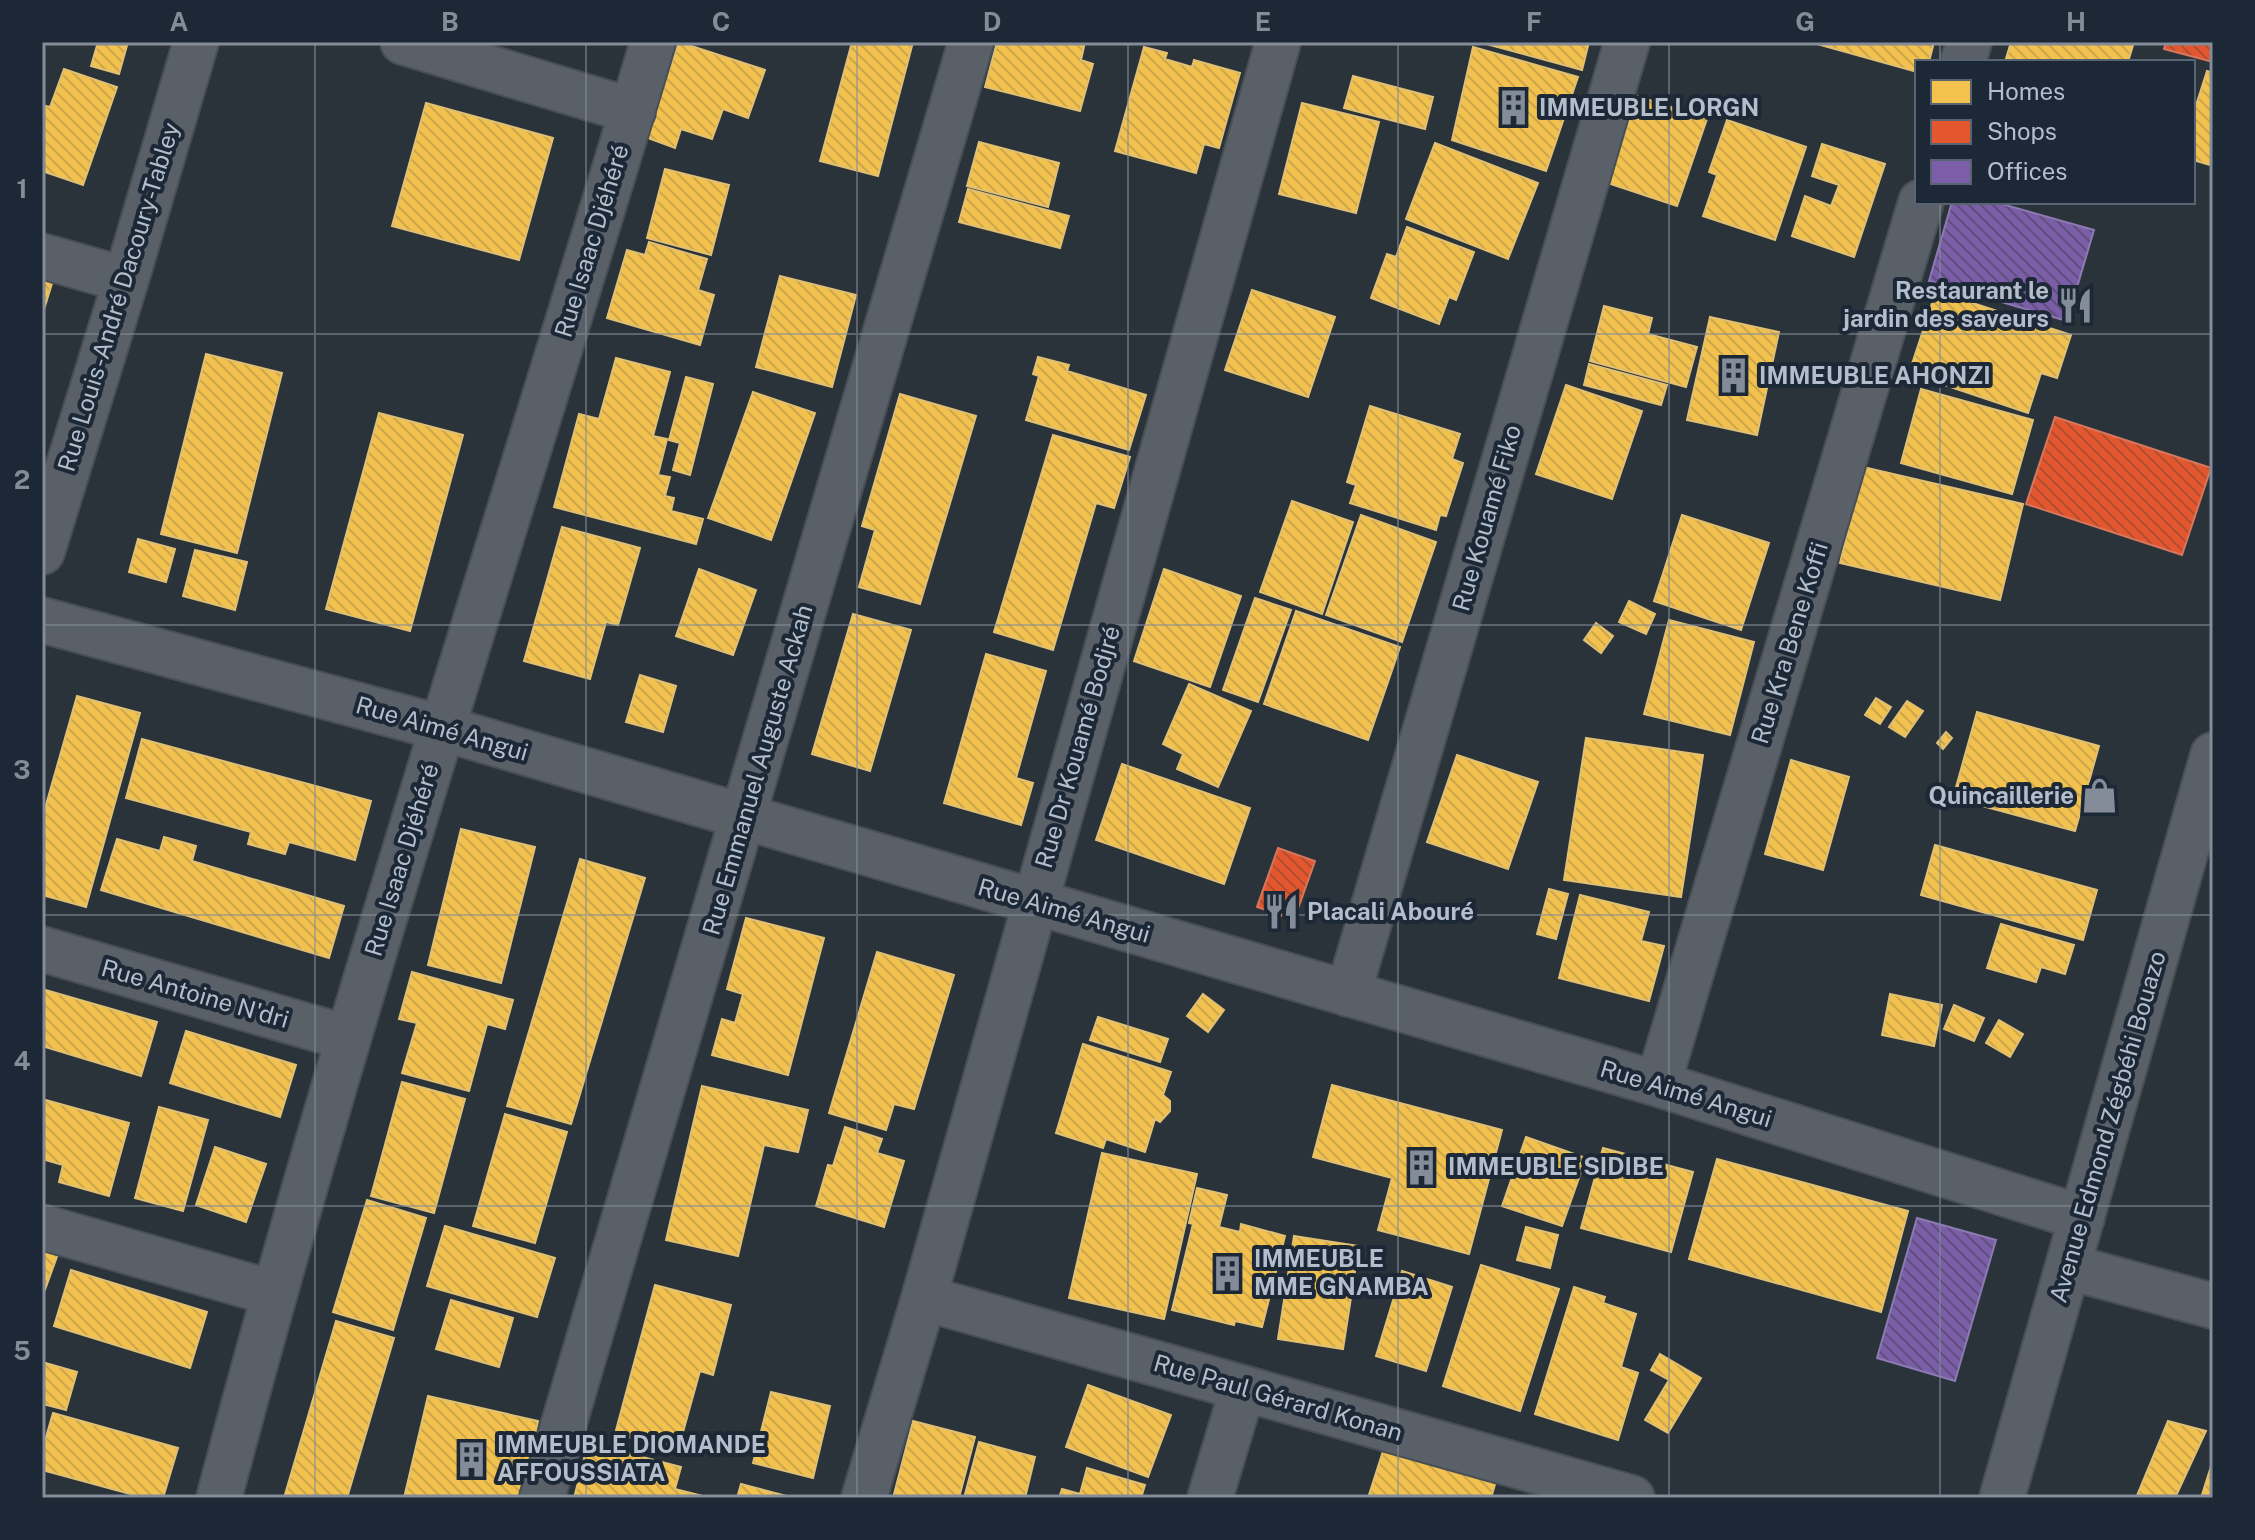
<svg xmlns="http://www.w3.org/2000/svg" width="2255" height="1540" font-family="'Public Sans',sans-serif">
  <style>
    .homes { fill: url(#homes-back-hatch); stroke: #dfc074; stroke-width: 2 }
    .shops { fill: url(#shops-back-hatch); stroke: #d5765d; stroke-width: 2 }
    .offices { fill: url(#offices-back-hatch); stroke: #8c7ab2; stroke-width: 2 }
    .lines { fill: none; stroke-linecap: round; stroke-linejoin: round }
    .minor-casing { stroke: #484e54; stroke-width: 48 }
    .minor { stroke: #5a6068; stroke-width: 44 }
    .grid { fill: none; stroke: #838c98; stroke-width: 2; stroke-opacity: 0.55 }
    .labels { text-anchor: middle; stroke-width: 8; stroke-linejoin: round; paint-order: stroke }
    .poi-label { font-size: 24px; font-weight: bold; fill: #b3bdcb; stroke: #1c2836; text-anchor: start }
    .street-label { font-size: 24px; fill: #b3bdcb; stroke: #1c2836 }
    .neatline { fill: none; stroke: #838c98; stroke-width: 3 }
    .grid-label { font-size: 26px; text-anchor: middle; font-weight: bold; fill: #838c98 }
  </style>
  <defs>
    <pattern id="homes-back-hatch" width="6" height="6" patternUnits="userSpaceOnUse" patternTransform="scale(2)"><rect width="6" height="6" fill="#f2c14e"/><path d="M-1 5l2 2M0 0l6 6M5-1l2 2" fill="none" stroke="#cca64b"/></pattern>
    <pattern id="shops-back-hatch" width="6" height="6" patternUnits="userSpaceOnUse" patternTransform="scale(2)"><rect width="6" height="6" fill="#e4572e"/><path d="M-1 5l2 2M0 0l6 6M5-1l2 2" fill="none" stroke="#b04e32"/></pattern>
    <pattern id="offices-back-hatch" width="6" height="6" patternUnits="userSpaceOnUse" patternTransform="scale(2)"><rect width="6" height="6" fill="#7b5ea7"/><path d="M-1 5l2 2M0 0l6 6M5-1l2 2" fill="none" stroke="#5f4f7d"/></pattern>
  </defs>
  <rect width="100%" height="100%" fill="#2a323a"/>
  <path class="homes" d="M98,42H128L119,74L91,66Z
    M679,42L765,70L748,118L723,109L712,139L681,129L675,148L645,137Z
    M852,42H913L878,176L820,161Z
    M997,42H1085L1081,60L1093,64L1080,111L985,87Z
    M1479,42H1589L1582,70Z
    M1810,42H1934L1929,62H1917V72Z
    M2011,42H2134L2128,62H2005Z
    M1144,47L1167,53L1165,59L1192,67L1194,60L1240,73L1219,148L1204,144L1196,173L1115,151Z
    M1473,47L1578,77L1546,171L1452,140Z
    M64,69L117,87L83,185L42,171V105L50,107Z
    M2207,71L2213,73V166L2193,160V115Z
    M1353,76L1433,97L1425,129L1344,108Z
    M1637,96L1707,119L1677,206L1608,183Z
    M426,103L553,138L519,260L392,226Z
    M1302,103L1379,122L1356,213L1279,194Z
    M1727,120L1806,147L1775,240L1703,216L1717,175L1709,172Z
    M979,142L1059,163L1048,207L967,186Z
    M1435,143L1538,183L1508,259L1406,219Z
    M1822,144L1885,164L1854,257L1792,236L1805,196L1831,206L1839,185L1812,176Z
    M665,169L729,185L711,255L647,238Z
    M968,189L1069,216L1060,248L959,222Z
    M1407,227L1474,252L1456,300L1449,297L1439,324L1371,298L1387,254L1396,257Z
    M649,242L707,259L698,290L714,295L700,345L607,318L627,250L645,255Z
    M42,273L54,277L42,316Z
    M780,276L856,295L832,387L756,367Z
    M1252,290L1335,317L1308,397L1225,370Z
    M1936,291L2071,335L2057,378L2041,373L2028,413L1909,373Z
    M1604,306L1652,318L1648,334L1697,347L1686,387L1590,361Z
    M1710,317L1779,332L1757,435L1687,420Z
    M206,354L282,373L237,553L161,534Z
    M1038,357L1069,365L1067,371L1146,395L1129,450L1026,420L1039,376L1033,374Z
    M616,358L670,372L653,436L667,439L658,475L670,477L665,496L674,498L671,511L703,519L696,544L554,507L579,414L599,419Z
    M1589,364L1667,385L1661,405L1584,385Z
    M686,377L713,384L690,475L673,470L680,443L669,440Z
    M1566,385L1642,411L1612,499L1536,474Z
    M1921,389L2033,420L2012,494L1901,463Z
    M753,392L815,413L771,540L708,518Z
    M900,394L976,416L920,604L859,587L875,530L862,526Z
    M1370,406L1460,434L1452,459L1463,463L1446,516L1440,515L1436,530L1350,503L1356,485L1347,482Z
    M379,413L463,435L410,631L326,609Z
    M1053,435L1130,457L1114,508L1096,503L1053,650L994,632Z
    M1863,467L2023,504L2000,600L1840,563Z
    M1292,501L1353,522L1322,614L1260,592Z
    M1361,515L1436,542L1402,642L1326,615Z
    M1682,515L1769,543L1741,630L1654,601Z
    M562,527L640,548L618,625L606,622L590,679L524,661Z
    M138,539L175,549L166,582L129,572Z
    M195,550L247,562L235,610L183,596Z
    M699,569L756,590L733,655L676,636Z
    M1164,569L1241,596L1210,687L1134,661Z
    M1255,598L1291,610L1258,702L1223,690Z
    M1629,601L1655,614L1646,634L1619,622Z
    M1296,611L1400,647L1368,740L1264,704Z
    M853,614L911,630L870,771L812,754Z
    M1669,620L1754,642L1730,735L1644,714Z
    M1596,623L1613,636L1601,653L1584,640Z
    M986,654L1046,671L1016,778L1033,783L1021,825L944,803Z
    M640,675L676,686L663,732L626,722Z
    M1189,684L1251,711L1218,787L1177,769L1183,754L1163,744Z
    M77,696L140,713L86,907L42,895V819Z
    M1876,698L1891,707L1880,724L1865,715Z
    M1907,701L1923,711L1905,737L1889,727Z
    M1977,712L2099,746L2075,831L1953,798Z
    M1946,732L1952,738L1943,749L1937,743Z
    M1586,738L1703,755L1681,897L1564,880Z
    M142,739L371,801L355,860L289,842L285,854L248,844L251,832L126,798Z
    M1457,755L1538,782L1508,869L1427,842Z
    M1791,760L1849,777L1823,870L1765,854Z
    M1122,764L1250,808L1224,884L1096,840Z
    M461,829L535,847L501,983L428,965Z
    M164,837L196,846L192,861L344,906L329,958L101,890L117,839L160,851Z
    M1935,845L2097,890L2083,940L1921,895Z
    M580,859L645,878L571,1124L507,1106Z
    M1549,889L1568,894L1556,939L1537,934Z
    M1580,895L1649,912L1641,941L1664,946L1649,1001L1559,978Z
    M746,918L824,938L788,1075L712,1055L722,1019L735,1023L743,994L727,989Z
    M2001,924L2074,945L2065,974L2041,967L2036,982L1987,968Z
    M877,952L954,975L914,1109L894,1104L886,1130L829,1113Z
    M412,972L513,1000L505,1029L487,1024L469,1091L402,1073L417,1023L399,1019Z
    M42,989L157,1022L141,1076L42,1046Z
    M1203,994L1224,1010L1208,1032L1187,1016Z
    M1890,994L1942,1005L1934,1046L1882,1035Z
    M1954,1005L1984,1018L1974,1041L1944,1029Z
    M1098,1017L1168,1039L1160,1062L1090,1040Z
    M1999,1020L2023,1034L2010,1057L1986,1043Z
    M186,1031L296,1065L280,1117L170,1083Z
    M1083,1044L1171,1072L1163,1095L1170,1101V1111L1160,1122L1155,1119L1145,1152L1106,1139L1103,1148L1056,1133Z
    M402,1082L465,1099L434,1213L371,1196Z
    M1332,1085L1502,1130L1469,1254L1378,1230L1392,1178L1313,1157Z
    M702,1086L808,1110L798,1152L764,1145L738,1256L666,1240Z
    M42,1099L129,1123L109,1196L59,1182L63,1165L42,1159Z
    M159,1107L208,1120L183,1211L135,1198Z
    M505,1114L567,1132L535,1243L473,1226Z
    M845,1127L882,1139L877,1153L904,1161L884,1227L816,1206L828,1165L833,1166Z
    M1526,1137L1586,1158L1562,1226L1502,1206Z
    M215,1147L266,1164L246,1222L196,1205Z
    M1603,1148L1693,1172L1671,1252L1581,1228Z
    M1102,1153L1197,1174L1164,1319L1069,1298Z
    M1717,1159L1908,1211L1881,1312L1689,1259Z
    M1197,1188L1227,1195L1219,1227L1240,1232L1241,1224L1285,1236L1262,1327L1235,1321L1234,1325L1172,1310L1193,1224L1189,1223Z
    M367,1200L426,1218L393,1330L333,1312Z
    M445,1226L555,1258L537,1317L427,1286Z
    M1526,1227L1558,1235L1550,1268L1517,1260Z
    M1294,1236L1359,1246L1343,1349L1278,1339Z
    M42,1245L59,1251L42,1298Z
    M1481,1265L1559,1289L1520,1411L1443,1386Z
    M71,1270L207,1312L190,1368L54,1326Z
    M1402,1271L1452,1287L1426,1371L1376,1356Z
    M655,1285L731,1305L713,1375L700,1371L678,1450L615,1434Z
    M1574,1287L1605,1297L1603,1303L1636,1314L1621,1367L1638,1373L1618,1440L1535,1414Z
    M451,1300L513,1318L499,1367L436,1349Z
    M336,1321L394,1338L347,1498H284Z
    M1660,1354L1701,1378L1668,1433L1645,1420L1669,1380L1651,1370Z
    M42,1362L77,1372L66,1410L43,1404L42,1409Z
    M1088,1385L1171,1415L1148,1477L1066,1447Z
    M771,1392L830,1406L813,1478L753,1463Z
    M428,1396L538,1421L521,1498H404Z
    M53,1413L178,1448L163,1498H145L42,1470V1451Z
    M913,1421L975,1437L959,1498H893Z
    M2168,1421L2206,1431L2175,1498H2136Z
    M979,1442L1035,1457L1025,1498H964Z
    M588,1443L681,1467L675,1489L703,1496V1498H574Z
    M1385,1445L1496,1481L1491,1498H1368Z
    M2213,1460V1498H2201Z
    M1087,1468L1145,1485L1141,1498H1059L1062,1489L1080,1494Z
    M741,1484L794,1498H737Z"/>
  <path class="shops" d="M2166,42H2213V62L2164,49Z
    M2055,417L2211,468L2182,555L2026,504Z
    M1278,848L1315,861L1294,920L1257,907Z"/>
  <path class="offices" d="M1952,202H1995L2094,230L2067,321L1929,281Z
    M1917,1218L1996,1240L1955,1381L1877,1358Z"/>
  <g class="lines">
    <defs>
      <path id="minor" d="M403,42L633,111
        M1963,62L1969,42
        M42,256L126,280
        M42,552L126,280L196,42
        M42,620L442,728L745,817L1658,1084L2082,1218
        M42,949L348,1038
        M1348,994L1627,42
        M1658,1084L1921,202
        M42,1227L273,1293
        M2069,1267L2213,1306
        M924,1298L1632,1498
        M219,1498C348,1008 508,527 653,42
        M542,1498L971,42
        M864,1498L924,1298L1278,42
        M1210,1498L1243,1388
        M2002,1498L2213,755"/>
    </defs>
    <use href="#minor" class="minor-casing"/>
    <use href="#minor" class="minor"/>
  </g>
  <path class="grid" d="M315,42V1498M586,42V1498M857,42V1498M1128,42V1498M1398,42V1498M1669,42V1498M1940,42V62M1940,202V1498M42,334H2213M42,625H2213M42,915H2213M42,1206H2213"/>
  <defs>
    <symbol id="building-bare" viewBox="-9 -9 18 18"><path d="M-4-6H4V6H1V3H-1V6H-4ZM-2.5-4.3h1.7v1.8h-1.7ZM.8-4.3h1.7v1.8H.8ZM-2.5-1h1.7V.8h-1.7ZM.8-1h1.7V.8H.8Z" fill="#838c98" stroke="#1c2836" stroke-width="2.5" paint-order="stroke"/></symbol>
    <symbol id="restaurant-bare" viewBox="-9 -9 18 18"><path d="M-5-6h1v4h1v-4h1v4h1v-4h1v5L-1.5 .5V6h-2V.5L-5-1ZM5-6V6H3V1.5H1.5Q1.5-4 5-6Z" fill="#838c98" stroke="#1c2836" stroke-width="2.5" paint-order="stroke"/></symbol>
    <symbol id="shop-bare" viewBox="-9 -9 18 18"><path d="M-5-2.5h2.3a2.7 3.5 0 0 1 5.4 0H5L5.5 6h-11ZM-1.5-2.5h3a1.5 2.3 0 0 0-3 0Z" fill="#838c98" stroke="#1c2836" stroke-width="2.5" paint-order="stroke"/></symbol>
  </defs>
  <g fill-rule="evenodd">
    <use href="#building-bare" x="1488" y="82" width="51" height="51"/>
    <use href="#restaurant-bare" x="2050" y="280" width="51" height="51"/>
    <use href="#building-bare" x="1708" y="350" width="51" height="51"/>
    <use href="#shop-bare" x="2074" y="770" width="51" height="51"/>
    <use href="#restaurant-bare" x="1256" y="886" width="51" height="51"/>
    <use href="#building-bare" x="1396" y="1142" width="51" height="51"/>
    <use href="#building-bare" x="1202" y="1248" width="51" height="51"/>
    <use href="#building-bare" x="446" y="1434" width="51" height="51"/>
  </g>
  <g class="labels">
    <g class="poi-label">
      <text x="1539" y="116">IMMEUBLE LORGN</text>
      <text x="2049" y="299" text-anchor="end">Restaurant le<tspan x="2049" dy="28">jardin des saveurs</tspan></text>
      <text x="1759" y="384">IMMEUBLE AHONZI</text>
      <text x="2074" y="804" text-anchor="end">Quincaillerie</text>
      <text x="1307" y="920">Placali Abouré</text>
      <text x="1448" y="1175">IMMEUBLE SIDIBE</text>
      <text x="1254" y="1267">IMMEUBLE<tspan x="1254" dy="28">MME GNAMBA</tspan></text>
      <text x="497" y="1453">IMMEUBLE DIOMANDE<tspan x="497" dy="28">AFFOUSSIATA</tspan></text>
    </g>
    <g class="street-label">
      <text transform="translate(592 241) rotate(-73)" y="8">Rue Isaac Djéhéré</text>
      <text transform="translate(119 297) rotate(-73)" y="8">Rue Louis-André Dacoury-Tabley</text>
      <text transform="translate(1487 518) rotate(-74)" y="8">Rue Kouamé Fiko</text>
      <text transform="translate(1790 643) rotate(-73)" y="8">Rue Kra Bene Koffi</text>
      <text transform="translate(442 729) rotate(16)" y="8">Rue Aimé Angui</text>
      <text transform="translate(1078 747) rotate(-74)" y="8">Rue Dr Kouamé Bodjré</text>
      <text transform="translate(758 770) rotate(-74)" y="8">Rue Emmanuel Auguste Ackah</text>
      <text transform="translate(402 860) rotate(-73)" y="8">Rue Isaac Djéhéré</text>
      <text transform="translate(1064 911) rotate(16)" y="8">Rue Aimé Angui</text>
      <text transform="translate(195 994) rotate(16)" y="8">Rue Antoine N'dri</text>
      <text transform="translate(1686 1094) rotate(17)" y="8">Rue Aimé Angui</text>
      <text transform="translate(2108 1127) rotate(-74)" y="8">Avenue Edmond Zégbéhi Bouazo</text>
      <text transform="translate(1278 1398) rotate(16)" y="8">Rue Paul Gérard Konan</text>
    </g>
  </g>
  <rect width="2255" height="1540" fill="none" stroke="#1c2836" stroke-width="88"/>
  <rect x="1915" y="60" width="280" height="144" fill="#1c2836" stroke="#586472" stroke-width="2"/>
  <rect x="1931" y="80" width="40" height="24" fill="#f2c14e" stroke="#586472" stroke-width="2"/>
  <text x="1987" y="100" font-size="24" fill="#b3bdcb">Homes</text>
  <rect x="1931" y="120" width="40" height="24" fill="#e4572e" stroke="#586472" stroke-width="2"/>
  <text x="1987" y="140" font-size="24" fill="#b3bdcb">Shops</text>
  <rect x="1931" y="160" width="40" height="24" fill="#7b5ea7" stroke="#586472" stroke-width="2"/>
  <text x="1987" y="180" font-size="24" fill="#b3bdcb">Offices</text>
  <rect x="44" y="44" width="2167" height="1452" class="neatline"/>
  <g class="grid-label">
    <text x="179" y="31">A</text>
    <text x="450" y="31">B</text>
    <text x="721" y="31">C</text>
    <text x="992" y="31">D</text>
    <text x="1263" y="31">E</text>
    <text x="1534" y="31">F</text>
    <text x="1805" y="31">G</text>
    <text x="2076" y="31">H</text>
    <text x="22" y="198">1</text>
    <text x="22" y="489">2</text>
    <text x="22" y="779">3</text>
    <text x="22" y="1070">4</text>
    <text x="22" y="1360">5</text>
  </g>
</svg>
